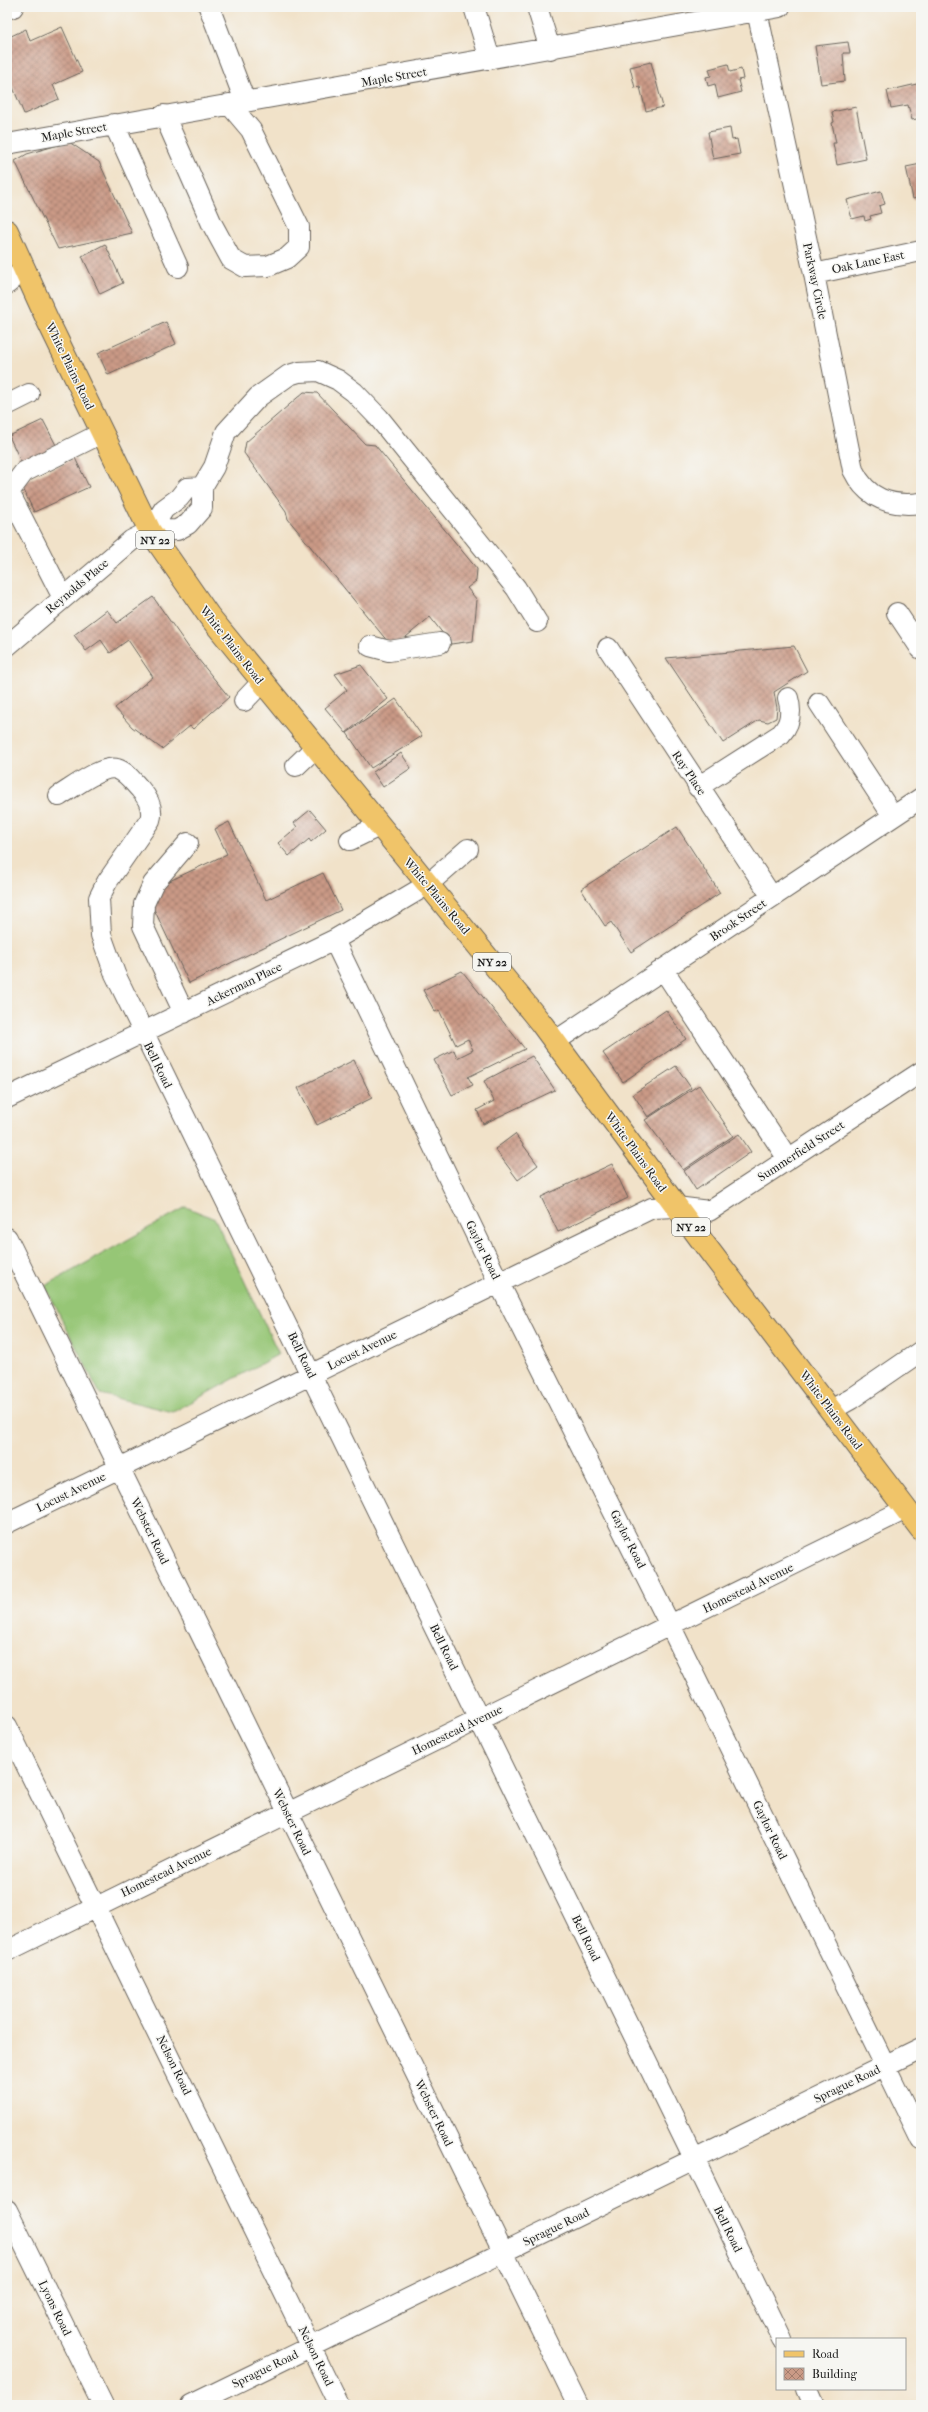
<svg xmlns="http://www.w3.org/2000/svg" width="928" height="2412" font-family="'IM FELL French Canon',serif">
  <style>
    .grass { fill: #96c676; stroke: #597149 }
    .building { fill: url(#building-cross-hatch) }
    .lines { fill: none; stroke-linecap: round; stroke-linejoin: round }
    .minor-casing { stroke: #676159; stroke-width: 22 }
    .major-casing { stroke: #676159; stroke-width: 24 }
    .minor { stroke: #fff; stroke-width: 20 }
    .major { stroke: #f0c469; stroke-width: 22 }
    .labels { text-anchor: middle; stroke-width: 3; stroke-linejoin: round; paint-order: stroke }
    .shield { fill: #f6f6f2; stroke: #5d5d5c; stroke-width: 1 }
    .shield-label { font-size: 11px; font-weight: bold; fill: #1c1c1c }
    .street-label { font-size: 12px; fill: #1c1c1c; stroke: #f6f6f2 }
  </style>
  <defs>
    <pattern id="building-cross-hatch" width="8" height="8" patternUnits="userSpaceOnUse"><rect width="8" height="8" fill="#ca9a86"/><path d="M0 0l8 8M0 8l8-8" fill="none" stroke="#a37d6d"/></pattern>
  </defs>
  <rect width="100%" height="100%" fill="#f6f6f2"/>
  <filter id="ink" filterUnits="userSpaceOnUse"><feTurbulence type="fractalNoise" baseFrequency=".025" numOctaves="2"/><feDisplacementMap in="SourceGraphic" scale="8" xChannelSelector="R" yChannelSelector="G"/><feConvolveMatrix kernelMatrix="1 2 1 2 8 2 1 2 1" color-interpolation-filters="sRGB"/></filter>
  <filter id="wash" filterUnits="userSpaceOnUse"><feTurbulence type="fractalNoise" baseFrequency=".012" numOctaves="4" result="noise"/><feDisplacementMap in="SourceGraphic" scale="16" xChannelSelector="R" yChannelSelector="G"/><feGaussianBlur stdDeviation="0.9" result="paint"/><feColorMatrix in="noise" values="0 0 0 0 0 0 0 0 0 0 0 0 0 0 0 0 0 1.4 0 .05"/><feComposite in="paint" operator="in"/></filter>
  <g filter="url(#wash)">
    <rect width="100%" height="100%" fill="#f1e2c9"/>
    <path class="grass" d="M186,1207L215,1219L279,1354L173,1412L100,1394L45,1286Z"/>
    <g id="blocks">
      <path class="building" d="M62,27L82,72L53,85L59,99L24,114L7,73V38L26,29L30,41Z
        M848,42L850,53H843L845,81L821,84L815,46Z
        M651,62L663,107L646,111L640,87L635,88L630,67Z
        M728,64L730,72L741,69L743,79L738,80L741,92L718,98L715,84L708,86L706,77L711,76L709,69Z
        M921,83V118L912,120L908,105L891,108L887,91Z
        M856,107L866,159L837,165L833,143H836L832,123L834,122L832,112Z
        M730,128L732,140L737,139L740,154L713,159L708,132Z
        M69,142L99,162L132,233L58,249L15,161L27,154Z
        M921,164V197L913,199L906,167Z
        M881,191L885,204L879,206L881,213L870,216L871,219L865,221L864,216L852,219L847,200Z
        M105,244L123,283L100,294L82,256Z
        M166,322L176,344L108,375L98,353Z
        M304,392L317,393L365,444L375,445L477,569L476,581L467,588L477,600L473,641L451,644L430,617L400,642H388L288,519L286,511L244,453L246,442Z
        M43,420L57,447L22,464L9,436Z
        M75,458L89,487L34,512L21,484Z
        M153,597L189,648L229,697L193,729L190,726L162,749L132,727L115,708L153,677L128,640L110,653L101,640L86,651L74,635L107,610L117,623Z
        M794,646L807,671L774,692L777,708L776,718L768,722L759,720L723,743L666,658Z
        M361,665L388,699L346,733L325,708L347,690L335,674Z
        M396,699L422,736L371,768L347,733Z
        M401,753L411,768L383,787L373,772Z
        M310,810L326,829L311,842L309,839L289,856L278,843L297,827L294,823Z
        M229,822L266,900L323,873L341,910L189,983L153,907L161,885L227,854L215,829Z
        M677,827L720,893L631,952L611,922L605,926L581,889Z
        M462,971L525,1049L468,1077L473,1085L452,1095L434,1060L454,1050L457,1058L473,1050L468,1039L456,1045L439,1010L435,1012L423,990Z
        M666,1010L686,1039L623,1082L603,1053Z
        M532,1056L555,1090L483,1124L477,1110L494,1101L484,1081Z
        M354,1060L372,1098L317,1125L298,1088Z
        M676,1066L691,1088L648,1117L633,1094Z
        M699,1085L733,1136L683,1170L645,1120Z
        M515,1134L538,1165L518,1180L495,1149Z
        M739,1134L751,1152L696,1190L684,1171Z
        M612,1164L628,1198L558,1232L541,1197Z"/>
    </g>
  </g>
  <g filter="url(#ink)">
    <use href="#blocks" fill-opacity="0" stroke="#676159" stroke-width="1"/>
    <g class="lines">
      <defs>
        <path id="minor" d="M209,7L245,101
          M474,7L490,59
          M537,7L550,49
          M7,9L13,7
          M757,11L814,274L853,470C867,499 890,507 921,503
          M164,115L212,224L231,259L245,267L268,266L287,258L299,247V227L251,130L229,104
          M114,124L178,267
          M7,144L780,7
          M814,274L921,251
          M7,284L25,269
          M7,405L29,394
          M150,531L164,509L179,498L187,488L202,487
          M63,598L9,492L24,472L102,433
          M897,613L921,649
          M7,646L132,540L150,531L177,530L188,524L202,508V487L214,467L226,432L258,397L289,375L299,372L318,371L338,380L354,392L379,418L516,588L537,622
          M370,646L389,651L440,643
          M608,648L772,897
          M244,701L262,682
          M819,703L893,816
          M296,766L316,747
          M698,787L781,734C791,723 792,712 788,698
          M59,796C71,789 103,764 117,769C127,772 133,782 140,789C148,798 154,808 150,820L107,882L99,898L101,935L115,974L782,2339
          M350,840L379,826
          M334,940L499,1283L670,1625L921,2139
          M663,969L788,1159
          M184,1013L143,926L144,904L153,884L188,843
          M554,1042L921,798
          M7,1098L334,940L427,885L468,849
          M7,1238L578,2405
          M831,1410L851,1399L921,1351
          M7,1523L652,1208L676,1207L709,1211L921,1072
          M7,1726L339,2405
          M7,1951L906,1509
          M7,2210L103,2405
          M807,2389L814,2405
          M191,2405L921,2048"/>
        <path id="major" d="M7,231L47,319L150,531L209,616L541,1023L705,1245L921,1529"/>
      </defs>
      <use href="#minor" class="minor-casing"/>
      <use href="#major" class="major-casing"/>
      <use href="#minor" class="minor"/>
      <use href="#major" class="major"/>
    </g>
  </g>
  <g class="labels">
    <g class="shield">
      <rect x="136" y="531" width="38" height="18" rx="3"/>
      <rect x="473" y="953" width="38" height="18" rx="3"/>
      <rect x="672" y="1218" width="38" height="18" rx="3"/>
    </g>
    <g class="shield-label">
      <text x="155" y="544">NY 22</text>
      <text x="492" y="966">NY 22</text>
      <text x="691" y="1231">NY 22</text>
    </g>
    <g class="street-label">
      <text transform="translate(394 77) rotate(-10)" y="4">Maple Street</text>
      <text transform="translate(74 132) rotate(-10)" y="4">Maple Street</text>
      <text transform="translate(868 262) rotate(-12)" y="4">Oak Lane East</text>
      <text transform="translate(815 281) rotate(78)" y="4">Parkway Circle</text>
      <text transform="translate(70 366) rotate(64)" y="4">White Plains Road</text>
      <text transform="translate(77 586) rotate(-40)" y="4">Reynolds Place</text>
      <text transform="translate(232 645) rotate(52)" y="4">White Plains Road</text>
      <text transform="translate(689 773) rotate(56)" y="4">Ray Place</text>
      <text transform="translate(437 896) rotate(50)" y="4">White Plains Road</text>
      <text transform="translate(738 920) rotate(-34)" y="4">Brook Street</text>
      <text transform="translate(244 984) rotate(-26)" y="4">Ackerman Place</text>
      <text transform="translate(158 1065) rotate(64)" y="4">Bell Road</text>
      <text transform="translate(801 1151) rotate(-33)" y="4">Summerfield Street</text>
      <text transform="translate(636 1152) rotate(54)" y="4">White Plains Road</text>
      <text transform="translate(483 1250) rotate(64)" y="4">Gaylor Road</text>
      <text transform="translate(362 1350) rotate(-26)" y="4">Locust Avenue</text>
      <text transform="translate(302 1355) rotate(64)" y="4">Bell Road</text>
      <text transform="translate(831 1410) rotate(53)" y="4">White Plains Road</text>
      <text transform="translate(71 1492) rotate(-26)" y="4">Locust Avenue</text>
      <text transform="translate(150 1531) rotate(64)" y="4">Webster Road</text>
      <text transform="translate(628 1539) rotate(63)" y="4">Gaylor Road</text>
      <text transform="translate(748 1588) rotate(-26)" y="4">Homestead Avenue</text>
      <text transform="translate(444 1647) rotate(64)" y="4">Bell Road</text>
      <text transform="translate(457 1730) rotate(-26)" y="4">Homestead Avenue</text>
      <text transform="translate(292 1822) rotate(64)" y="4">Webster Road</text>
      <text transform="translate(770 1830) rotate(64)" y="4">Gaylor Road</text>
      <text transform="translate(166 1872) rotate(-26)" y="4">Homestead Avenue</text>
      <text transform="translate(586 1938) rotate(64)" y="4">Bell Road</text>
      <text transform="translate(174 2065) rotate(64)" y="4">Nelson Road</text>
      <text transform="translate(847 2084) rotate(-26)" y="4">Sprague Road</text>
      <text transform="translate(434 2113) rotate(64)" y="4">Webster Road</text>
      <text transform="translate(556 2227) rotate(-26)" y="4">Sprague Road</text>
      <text transform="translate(728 2229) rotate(64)" y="4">Bell Road</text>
      <text transform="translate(55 2308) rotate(64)" y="4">Lyons Road</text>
      <text transform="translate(316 2356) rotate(64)" y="4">Nelson Road</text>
      <text transform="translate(265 2369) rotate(-26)" y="4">Sprague Road</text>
    </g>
  </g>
  <rect width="928" height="2412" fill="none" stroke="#f6f6f2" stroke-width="24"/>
  <rect x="776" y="2338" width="130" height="52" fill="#f6f6f2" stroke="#9f9f9c"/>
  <rect x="784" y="2351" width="20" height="6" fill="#f0c469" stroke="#9f9f9c"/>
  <text x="812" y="2358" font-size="12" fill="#1c1c1c">Road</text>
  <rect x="784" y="2368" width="20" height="12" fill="url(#building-cross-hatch)" stroke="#9f9f9c"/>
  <text x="812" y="2378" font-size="12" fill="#1c1c1c">Building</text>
</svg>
